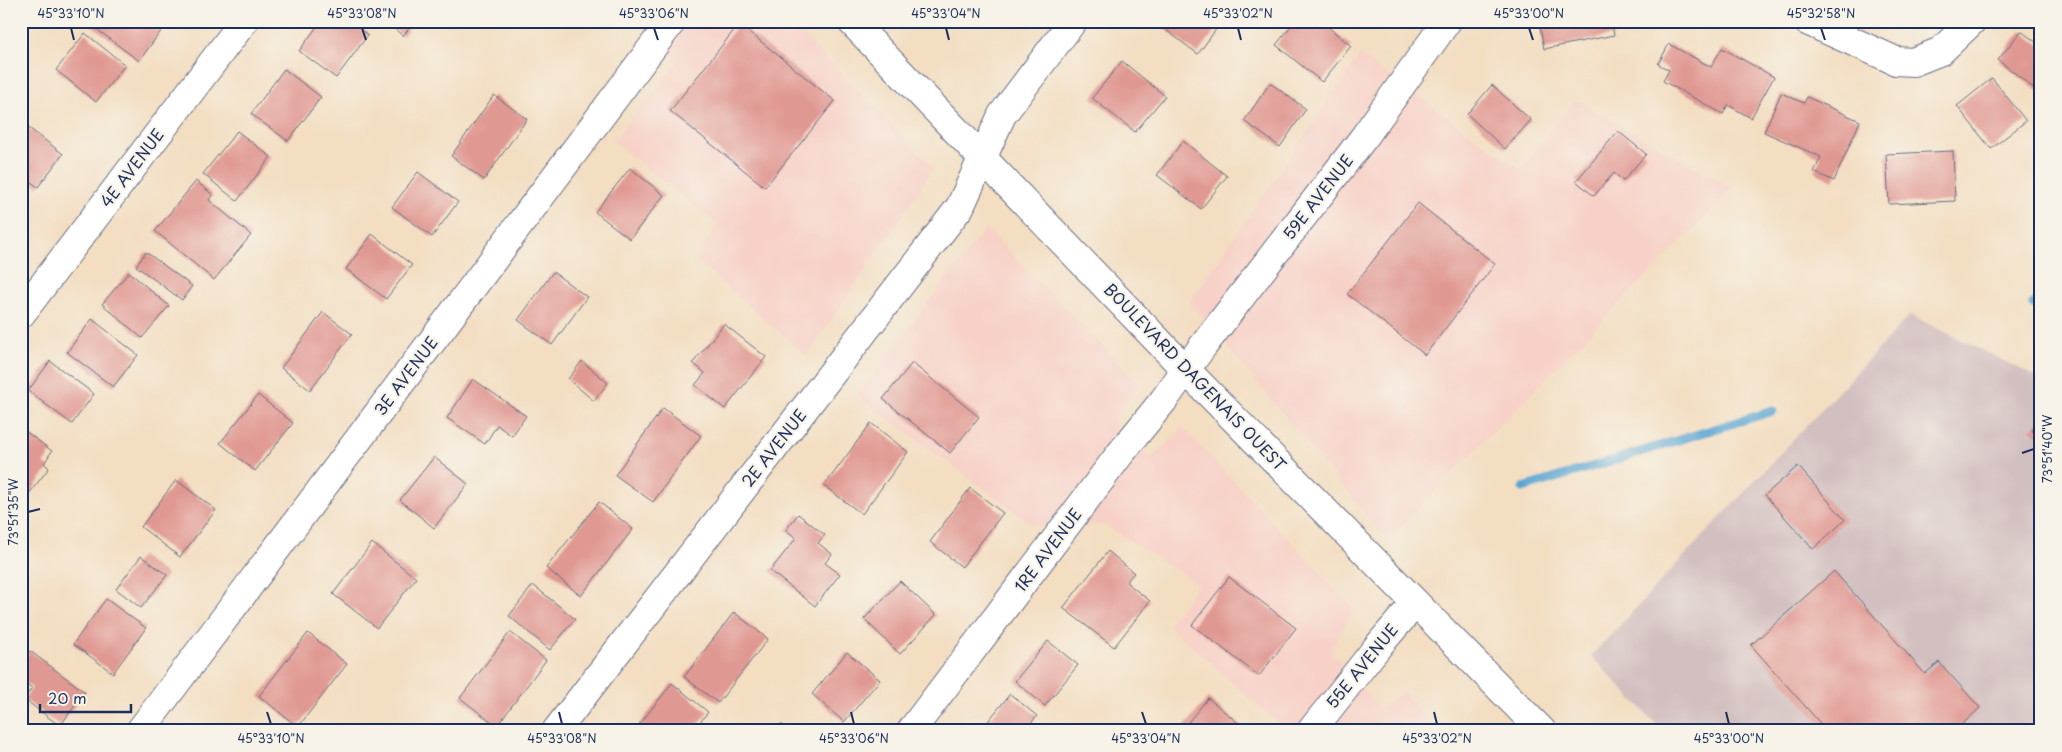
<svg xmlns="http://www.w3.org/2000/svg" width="2062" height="752" font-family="'Playpen Sans',sans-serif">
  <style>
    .built { fill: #f7d1c7 }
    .industrial { fill: #d2bfc0 }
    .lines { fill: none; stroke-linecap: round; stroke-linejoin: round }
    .stream { stroke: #5aa5d2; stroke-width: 9 }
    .building { fill: #e09892 }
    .minor-casing { stroke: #676c81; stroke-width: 30 }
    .major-casing { stroke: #676c81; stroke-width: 30 }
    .minor { stroke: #fff; stroke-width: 28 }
    .major { stroke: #fff; stroke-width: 28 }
    .ticks { fill: none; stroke: #1b2f5e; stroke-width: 2 }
    .labels { text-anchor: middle; stroke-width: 4.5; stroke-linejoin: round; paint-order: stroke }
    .street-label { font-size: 16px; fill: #1b2f5e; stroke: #f7f3e8 }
    .neatline { fill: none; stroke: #1b2f5e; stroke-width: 2 }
    .ticks-label { font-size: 12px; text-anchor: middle; fill: #1b2f5e }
  </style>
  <rect width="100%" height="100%" fill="#f7f3e8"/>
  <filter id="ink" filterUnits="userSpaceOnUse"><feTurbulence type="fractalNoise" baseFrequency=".02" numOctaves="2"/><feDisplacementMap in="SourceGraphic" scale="10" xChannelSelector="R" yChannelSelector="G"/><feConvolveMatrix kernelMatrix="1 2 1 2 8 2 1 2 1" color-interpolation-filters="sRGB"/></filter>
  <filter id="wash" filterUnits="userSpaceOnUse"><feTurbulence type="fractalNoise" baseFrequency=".0096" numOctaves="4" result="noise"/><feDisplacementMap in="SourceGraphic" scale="20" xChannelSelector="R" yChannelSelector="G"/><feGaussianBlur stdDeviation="1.12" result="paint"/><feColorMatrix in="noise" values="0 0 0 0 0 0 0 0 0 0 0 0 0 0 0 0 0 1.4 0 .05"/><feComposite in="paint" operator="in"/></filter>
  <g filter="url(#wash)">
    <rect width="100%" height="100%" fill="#f3dec2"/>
    <path class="built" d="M640,21H789L934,168L807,356L696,260L718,225L613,141L676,63Z
      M1360,55L1521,170L1575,100L1733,188L1387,540L1190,301Z
      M986,228L1139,383L1113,421L1151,459L1183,428L1354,609L1330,651L1379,708L1403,692L1437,731H1289L1264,711L1168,625L1198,584L1105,525H1033L856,395Z"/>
    <path class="industrial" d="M1910,315L2041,379V731H1663L1591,656Z"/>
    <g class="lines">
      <path class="stream" d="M2033,304H2041
        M1523,488L1773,411"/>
    </g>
    <g id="blocks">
      <path class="building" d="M86,21H148L161,31L139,61Z
        M321,21H350L368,35L336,78L299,51Z
        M385,21H415L403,36Z
        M1154,21H1222L1198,54Z
        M1295,21H1321L1351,46L1322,82L1276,45Z
        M1539,21H1611L1614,35L1544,49Z
        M1888,21H1904L1898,29Z
        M739,24L835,101L765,187L670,111Z
        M2021,31L2041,46L2040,93L1998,60Z
        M85,33L125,65L96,102L56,70Z
        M1669,44L1711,67L1722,48L1774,77L1751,118L1728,105L1723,114L1663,81L1669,70L1658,64Z
        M1122,61L1165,96L1135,132L1092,98Z
        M284,69L321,97L288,141L251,114Z
        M1992,78L2026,121L1991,149L1957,106Z
        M1270,83L1306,109L1280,147L1244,121Z
        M1492,85L1531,120L1505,149L1467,114Z
        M1781,93L1804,103L1807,97L1860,121L1834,181L1814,172L1821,157L1764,132Z
        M494,95L527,119L484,180L451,156Z
        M21,122L63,154L38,187L21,175Z
        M237,131L271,157L237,201L203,174Z
        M1618,131L1646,154L1623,181L1614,173L1594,196L1576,181Z
        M1183,141L1227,176L1201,209L1157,175Z
        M1953,151L1955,201L1889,204L1886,154Z
        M630,168L664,195L630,239L595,212Z
        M418,172L458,202L432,237L392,207Z
        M196,181L213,195L209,200L251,235L214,280L155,231Z
        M1418,203L1495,264L1425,355L1347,294Z
        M372,234L412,265L386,299L346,269Z
        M146,252L192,286L182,300L136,266Z
        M129,272L169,306L142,338L102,304Z
        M553,272L587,297L552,345L518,320Z
        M323,312L352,334L310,390L281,368Z
        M92,319L138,355L113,387L67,352Z
        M724,324L766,357L725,409L695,385L705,373L693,363Z
        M50,361L94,394L72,424L28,391Z
        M582,361L608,383L594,401L568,379Z
        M912,363L979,417L950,453L883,399Z
        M473,379L526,416L512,436L497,425L485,444L447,418Z
        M258,395L293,423L255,471L220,443Z
        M663,408L701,436L653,502L615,475Z
        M2041,419V438L2031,430Z
        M871,423L908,452L862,514L824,486Z
        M21,428L52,451L44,463L49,468L21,504Z
        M434,457L468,484L434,528L400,500Z
        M1798,466L1845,520L1813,549L1765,495Z
        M176,480L216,510L180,557L141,527Z
        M970,488L1003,513L962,567L930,542Z
        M599,502L633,529L581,596L546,568Z
        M798,514L825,535L818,543L832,554L825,563L840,574L815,606L770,571L796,538L786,530Z
        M372,543L416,578L377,628L333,594Z
        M1108,551L1134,573L1126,582L1150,601L1114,647L1063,608Z
        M141,556L167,575L141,608L116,589Z
        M1834,571L1925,674L1939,662L1980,708L1955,731H1827L1751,645Z
        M1229,577L1296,628L1259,676L1192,625Z
        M900,581L936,615L900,654L864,619Z
        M533,585L575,619L550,650L509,616Z
        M106,599L146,628L113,673L73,644Z
        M734,612L768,639L718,703L684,677Z
        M510,632L546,660L497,726L460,698Z
        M308,633L347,664L298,727L259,696Z
        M1048,641L1078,665L1045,706L1015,681Z
        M30,651L85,692L60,726L24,699L32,688L21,680V663Z
        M847,652L880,680L844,722L812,694Z
        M672,683L708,712L693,731H634Z
        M1010,694L1037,716L1031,723L1041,731H992L985,725Z
        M1208,698L1243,727L1240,731H1181Z
        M781,724L789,731H775Z"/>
    </g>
  </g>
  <g filter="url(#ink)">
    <use href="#blocks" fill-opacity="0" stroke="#676c81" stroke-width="1"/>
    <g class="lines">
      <defs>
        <path id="minor" d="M1807,21L1896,61L1913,62L1941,51L1972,21
          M21,314L244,21
          M140,731L672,21
          M556,731L960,207L1002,115L1073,21
          M911,731L1120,454L1163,401L1203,346L1365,136L1447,21
          M1311,731L1379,645L1415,603"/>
        <path id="major" d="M851,21L1185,369L1542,731"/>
      </defs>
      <use href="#minor" class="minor-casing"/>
      <use href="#major" class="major-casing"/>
      <use href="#minor" class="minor"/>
      <use href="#major" class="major"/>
    </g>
  </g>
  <path class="ticks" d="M71,28L74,40M362,28L366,40M654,28L658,40M946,28L949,40M1238,28L1241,40M1529,28L1533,40M1821,28L1825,40M2022,453L2034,449M28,512L40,509M267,712L271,724M559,712L562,724M851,712L854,724M1142,712L1146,724M1434,712L1437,724M1726,712L1729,724"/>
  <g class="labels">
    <g class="street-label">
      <text transform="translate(132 168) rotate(-53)" y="6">4E AVENUE</text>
      <text transform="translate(1318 197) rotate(-52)" y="6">59E AVENUE</text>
      <text transform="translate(406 376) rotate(-53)" y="6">3E AVENUE</text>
      <text transform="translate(1195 377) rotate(46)" y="6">BOULEVARD DAGENAIS OUEST</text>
      <text transform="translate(774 448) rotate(-52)" y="6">2E AVENUE</text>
      <text transform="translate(1048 550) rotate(-53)" y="6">1RE AVENUE</text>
      <text transform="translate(1362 666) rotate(-51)" y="6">55E AVENUE</text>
    </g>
  </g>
  <rect width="2062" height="752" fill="none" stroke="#f7f3e8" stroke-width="55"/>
  <path d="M40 704v8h91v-8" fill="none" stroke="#1b2f5e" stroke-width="2.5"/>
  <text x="48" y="704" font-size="15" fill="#1b2f5e" stroke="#f7f3e8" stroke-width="4" paint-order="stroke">20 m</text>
  <rect x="28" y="28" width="2006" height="696" class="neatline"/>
  <g class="ticks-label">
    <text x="71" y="18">45°33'10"N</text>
    <text x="362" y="18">45°33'08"N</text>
    <text x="654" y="18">45°33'06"N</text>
    <text x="946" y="18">45°33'04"N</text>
    <text x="1238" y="18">45°33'02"N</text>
    <text x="1529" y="18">45°33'00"N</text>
    <text x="1821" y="18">45°32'58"N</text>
    <text transform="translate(2048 449) rotate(-90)" y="4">73°51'40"W</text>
    <text transform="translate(14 512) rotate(-90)" y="4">73°51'35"W</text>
    <text x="271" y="743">45°33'10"N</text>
    <text x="562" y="743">45°33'08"N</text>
    <text x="854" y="743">45°33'06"N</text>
    <text x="1146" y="743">45°33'04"N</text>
    <text x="1437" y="743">45°33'02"N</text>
    <text x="1729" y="743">45°33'00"N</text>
  </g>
</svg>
